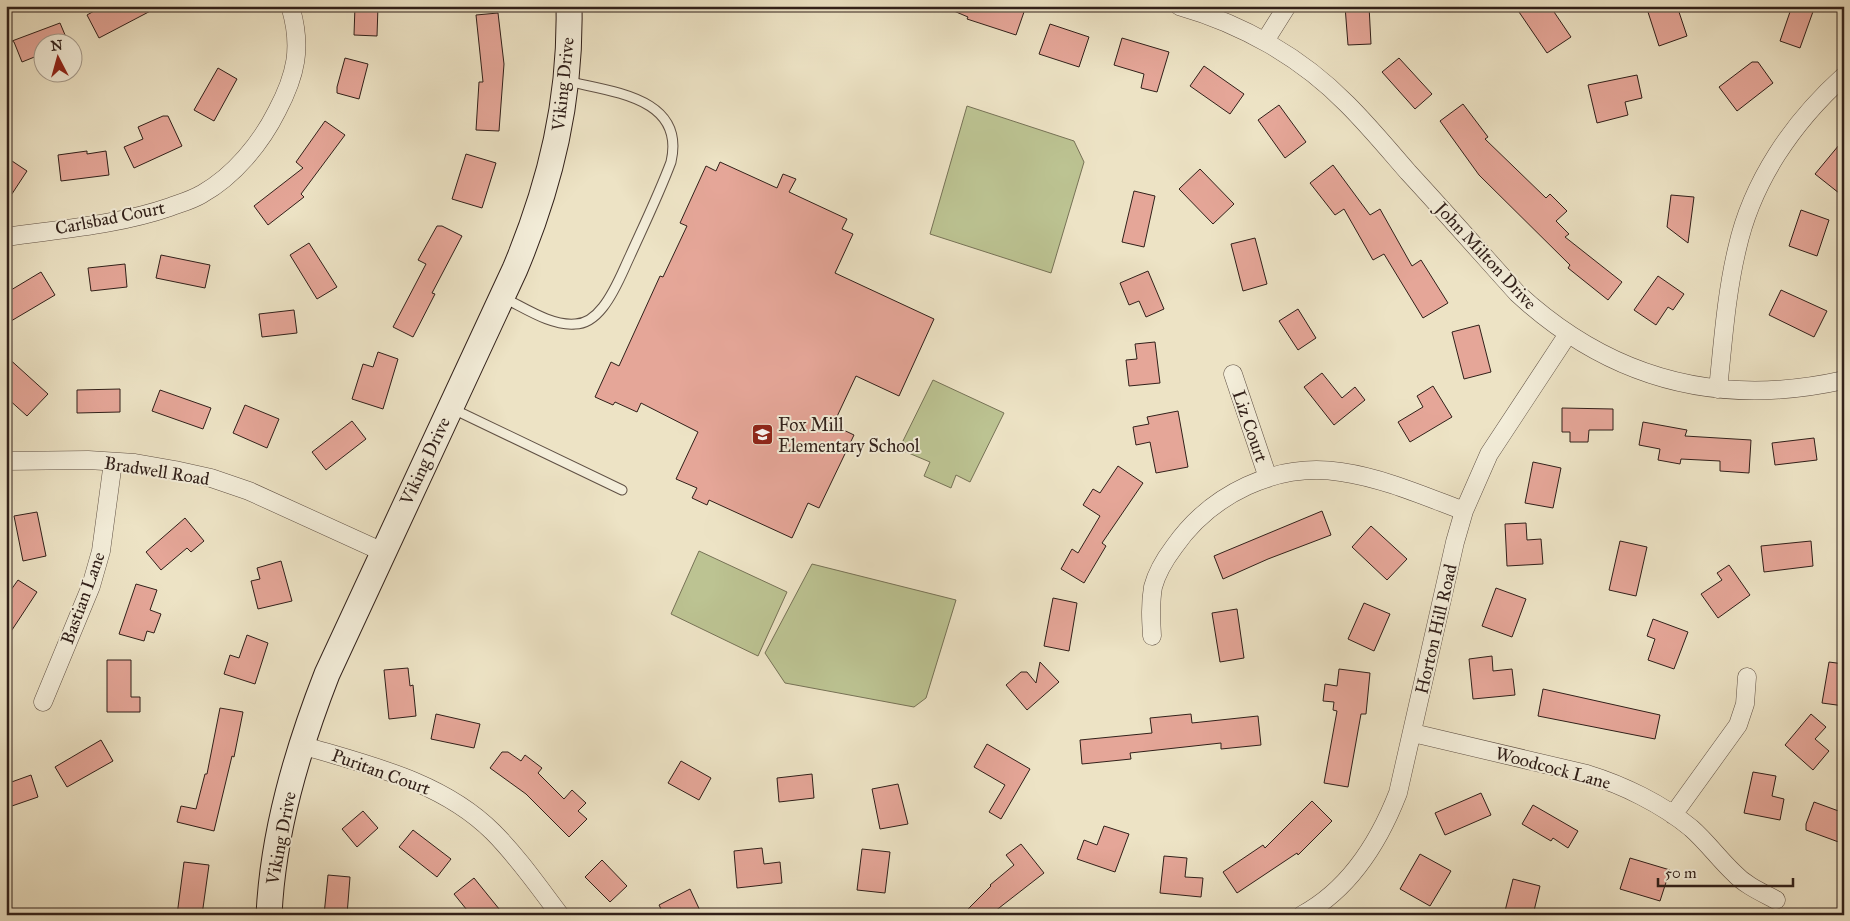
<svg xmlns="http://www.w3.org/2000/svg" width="1850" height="921" font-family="'IM FELL Great Primer',serif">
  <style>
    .green { fill: #bcc392; stroke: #767256 }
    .building { fill: #e5a698; stroke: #31201a }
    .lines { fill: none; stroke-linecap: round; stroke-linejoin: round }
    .lane-casing { stroke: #605145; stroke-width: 11 }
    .street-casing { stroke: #605145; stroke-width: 19 }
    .secondary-casing { stroke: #31201a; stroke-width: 27 }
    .lane { stroke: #f3edd9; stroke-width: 9 }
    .street { stroke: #f3edd9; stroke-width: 18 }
    .secondary { stroke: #f3edd9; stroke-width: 25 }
    .labels { text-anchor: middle; stroke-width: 4; stroke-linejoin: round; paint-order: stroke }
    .street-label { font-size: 18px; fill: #31201a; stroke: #f3edd9 }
    .poi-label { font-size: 18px; fill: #31201a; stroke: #f3edd9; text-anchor: start }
  </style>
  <rect width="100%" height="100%" fill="#ede3c5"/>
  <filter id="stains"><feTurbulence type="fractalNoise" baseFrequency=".004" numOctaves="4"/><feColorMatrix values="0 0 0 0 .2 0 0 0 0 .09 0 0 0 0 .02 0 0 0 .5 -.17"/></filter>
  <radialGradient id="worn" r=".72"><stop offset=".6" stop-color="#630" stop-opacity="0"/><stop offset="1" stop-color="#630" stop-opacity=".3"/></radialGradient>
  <path class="green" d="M967,106L1074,141L1084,162L1051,273L930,234Z
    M933,380L1004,413L970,482L956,475L951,488L924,476L930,462L899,449Z
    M699,551L787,592L758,656L671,614Z
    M812,564L956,600L926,698L914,707L785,683L765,653Z"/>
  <path class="building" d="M103,6H160L99,38L87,15Z
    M355,6H378L377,36L354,35Z
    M942,6H1005L1024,12L1016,35L967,19L968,17Z
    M1345,6H1369L1371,44L1348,45Z
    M1527,6H1550L1571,37L1547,53L1519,12Z
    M1654,6H1677L1687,36L1659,46L1647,9Z
    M1792,6H1815L1800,48L1780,41Z
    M498,13L504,64L499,131L476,130L479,82H483L476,15Z
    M60,23L68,42H42V54L22,62L14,42L12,41Z
    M1050,24L1089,37L1079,67L1039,54Z
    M1122,38L1169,52L1157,92L1141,88L1144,74L1114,65Z
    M345,58L368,64L359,99L337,93V87Z
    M1399,58L1432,94L1415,109L1382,72Z
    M1752,62H1758L1773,83L1737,111L1719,87Z
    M1204,66L1244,94L1230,114L1190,86Z
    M218,68L237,79L214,121L194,110Z
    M1637,75L1642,98L1625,102L1628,115L1597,123L1588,85Z
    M1463,104L1488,137L1485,139L1546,198L1550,194L1567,211L1556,221L1569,234L1565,237L1622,282L1608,300L1568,268L1570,265L1479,175L1440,121Z
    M1279,105L1306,142L1285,158L1258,120Z
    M163,116H168L182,146L134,168L124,147L143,139L138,127Z
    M325,121L345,135L301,194L304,197L268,225L254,206L303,168L296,162Z
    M1844,139V197L1815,174Z
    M87,151V154L106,151L109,175L61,181L58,155Z
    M466,154L496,163L482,208L452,199Z
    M6,157L27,171L6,203Z
    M720,162L777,188L783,174L796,179L789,192L847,219L842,229L853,234L835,273L934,319L899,396L856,376L833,425L854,435L819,508L808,503L792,538L709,500L707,505L692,498L697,488L676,479L698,432L641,403L637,412L615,402L613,405L595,397L611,362L619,366L660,276L663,277L687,226L680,223L706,166L716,171Z
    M1333,165L1370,215L1380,209L1412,266L1421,260L1448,303L1423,318L1384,254L1373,260L1344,209L1335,215L1310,183Z
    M1200,169L1234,204L1213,224L1179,189Z
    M1134,191L1155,196L1144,247L1122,242Z
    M1671,195L1694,197L1688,243L1667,227Z
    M1801,210L1829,220L1817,256L1789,246Z
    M437,226H442L462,236L432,293L435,294L413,337L393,327L426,264L418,260Z
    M1255,238L1267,284L1243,291L1231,244Z
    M309,243L337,287L317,299L290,255Z
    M161,255L210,265L205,288L156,278Z
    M125,264L127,287L91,291L88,268Z
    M1148,271L1164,309L1146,317L1139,301L1129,305L1120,283Z
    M41,272L55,295L6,324V293Z
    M1658,276L1684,294L1673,310L1668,307L1656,325L1634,310Z
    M1781,290L1827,311L1814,337L1769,315Z
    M1298,309L1316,338L1298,350L1279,321Z
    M294,310L297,333L262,337L259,314Z
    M1479,325L1491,372L1464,379L1452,332Z
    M1155,342L1160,383L1129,386L1126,360L1137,359L1135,344Z
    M378,352L398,359L383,409L352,399L363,364L373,367Z
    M6,356L48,394L27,416L6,397Z
    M1322,373L1342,398L1355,387L1365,400L1334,425L1304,387Z
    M1433,386L1452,417L1410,442L1398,422L1423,407L1417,396Z
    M120,389V412L77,413V390Z
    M160,390L211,408L203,429L152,411Z
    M245,405L279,419L267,448L233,433Z
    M1562,408L1613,409V430H1589L1588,442H1570V432H1562Z
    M1178,411L1188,467L1156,473L1150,442L1136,445L1133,427L1149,424L1147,417Z
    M352,421L366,439L326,470L312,452Z
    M1643,422L1687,430L1685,436L1751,440L1749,473L1720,471V461L1681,459L1680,464L1658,460L1660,449L1639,445Z
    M1814,438L1817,460L1775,465L1772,443Z
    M1533,462L1561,468L1553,508L1525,503Z
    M1118,466L1143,483L1102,543L1106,546L1084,583L1061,569L1072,549L1078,553L1100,516L1083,505L1093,489L1100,493Z
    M1322,511L1331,535L1268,559L1223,579L1214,556Z
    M37,512L46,556L23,561L14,516Z
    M185,518L204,541L191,552L187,548L161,570L146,552Z
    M1526,523L1527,540L1541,539L1543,564L1507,566L1505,524Z
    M1371,526L1407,559L1387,580L1352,547Z
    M1620,541L1647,547L1636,596L1609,590Z
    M1811,541L1813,566L1764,572L1761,546Z
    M281,561L292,601L258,609L251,581L260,579L257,568Z
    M1729,565L1750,595L1718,618L1701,594L1722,580L1717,573Z
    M18,580L37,592L6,639V597Z
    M136,584L157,590L150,610L161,614L154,633L147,631L144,641L119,634Z
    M1496,588L1526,599L1512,637L1482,626Z
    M1053,598L1077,603L1069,651L1044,646Z
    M1364,603L1390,614L1374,651L1348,639Z
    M1237,609L1244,658L1220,662L1212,613Z
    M1653,619L1688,632L1674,669L1648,660L1655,639L1647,636Z
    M247,635L268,643L255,684L224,674L230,655L239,658Z
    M1492,656L1493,671L1512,669L1515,695L1473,699L1469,659Z
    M107,660H131V697H140V712H107Z
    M1040,662L1059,682L1027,710L1006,685L1021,672H1027L1036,683Z
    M1829,662L1844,664V706L1822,703Z
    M408,668L410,686L413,685L416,716L389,719L384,670Z
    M1339,669L1370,673L1366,714H1361L1348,787L1324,783L1337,711L1333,710L1334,702L1323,701L1325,684L1337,686Z
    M1543,689L1660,715L1655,739L1538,716Z
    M220,708L243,712L234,757L232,756L214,831L177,822L181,806L196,809L205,774H207Z
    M436,714L480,724L474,748L431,739Z
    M1191,714L1192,723L1258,716L1261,745L1221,749V743L1130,753L1131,759L1082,764L1080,740L1152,733L1150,718Z
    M1811,714L1826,727L1815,739L1829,751L1813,770L1785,745Z
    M101,740L113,761L67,787L55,767Z
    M987,744L1030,769L1001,819L989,812L1005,785L974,767Z
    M502,752H508L521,761L525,755L542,768L538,773L564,799L572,790L586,803L578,811L587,819L569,837L526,794L490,768Z
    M681,761L711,778L699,800L668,783Z
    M1753,772L1776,776L1772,796L1784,799L1780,820L1744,813Z
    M812,774L814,798L779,802L777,778Z
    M31,775L38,797L6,808V784Z
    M898,784L908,824L880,829L872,789Z
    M1481,793L1491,815L1445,835L1435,813Z
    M1312,801L1332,821L1298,855L1297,853L1237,893L1223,872L1263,845L1265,848Z
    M1814,802L1844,813V844L1806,830V824Z
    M1533,805L1578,831L1568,848L1553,838L1551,841L1522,824Z
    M363,811L378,828L357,847L342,829Z
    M1104,826L1129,834L1115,872L1077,859L1084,840L1097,845Z
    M413,830L451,859L437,877L399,847Z
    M1021,844L1044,873L990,915H962L991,886L990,885L1014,865L1006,855Z
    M762,848L764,864L780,862L782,883L737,888L734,851Z
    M862,849L890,852L885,893L857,890Z
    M1420,854L1451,871L1430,906L1400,889Z
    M1164,856L1187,858L1185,877L1203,878L1201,897L1160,893Z
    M1630,858L1670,870L1660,901L1620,889Z
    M602,860L627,886L610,902L585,877Z
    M184,862L209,865L202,915H177Z
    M328,875L350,877L347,915H324Z
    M474,878L504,915H471L454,894Z
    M1513,879L1540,886L1533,915H1504Z
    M690,889L702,915H664L659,905Z"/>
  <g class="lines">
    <defs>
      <path id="lane" d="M504,298C525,308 551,326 575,324C587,324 596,316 603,307C615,292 622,273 630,256C644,225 659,194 671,162C686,97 611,92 567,81
        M453,409L622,490"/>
      <path id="street" d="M1179,6C1242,24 1301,57 1347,104C1369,126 1388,149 1408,172C1445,212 1481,253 1517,293C1611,380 1720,408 1844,380
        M1265,41L1287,6
        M6,237C61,229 118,225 170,207C181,203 192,200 202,194C234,176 261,143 277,111C296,75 302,48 291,9
        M1233,374L1268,478
        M1718,389C1723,343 1726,295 1737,249C1752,181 1793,122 1844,76
        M6,461L88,460L135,463L175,470L211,478L249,491L383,552
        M1152,636C1151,620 1150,604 1153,587C1157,572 1165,559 1174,547C1211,494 1276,462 1341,472C1383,478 1424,496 1464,511
        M43,702L91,586L101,551L113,462
        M1413,733L1587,774C1623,785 1662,804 1691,828C1707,842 1719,859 1734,873C1745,885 1761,892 1776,900
        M301,745C368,765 442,781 493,832C518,857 538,886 560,915
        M1673,815L1738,725L1745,704L1747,677
        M1302,915C1350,889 1379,842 1398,793L1455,542L1464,511L1489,454L1568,334"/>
      <path id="secondary" d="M269,915C273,832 297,751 327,674L515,269C551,183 571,99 569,6"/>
    </defs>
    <use href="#lane" class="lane-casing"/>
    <use href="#street" class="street-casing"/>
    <use href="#secondary" class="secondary-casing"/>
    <use href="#lane" class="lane"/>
    <use href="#street" class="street"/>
    <use href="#secondary" class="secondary"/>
  </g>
  <defs>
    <symbol id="school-square" viewBox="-11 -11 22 22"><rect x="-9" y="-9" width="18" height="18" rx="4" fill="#8f2418" stroke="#f3edd9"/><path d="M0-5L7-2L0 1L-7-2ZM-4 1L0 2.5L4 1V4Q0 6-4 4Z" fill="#fff"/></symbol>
  </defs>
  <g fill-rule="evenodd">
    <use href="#school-square" x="750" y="422" width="25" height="25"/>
  </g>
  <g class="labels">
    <g class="street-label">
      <text transform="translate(563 84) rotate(-84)" y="6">Viking Drive</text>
      <text transform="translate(110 218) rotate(-11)" y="6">Carlsbad Court</text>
      <text transform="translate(1486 256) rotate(47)" y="6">John Milton Drive</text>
      <text transform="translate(1250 426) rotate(71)" y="6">Liz Court</text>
      <text transform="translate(425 461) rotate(-65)" y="6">Viking Drive</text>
      <text transform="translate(157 471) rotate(9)" y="6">Bradwell Road</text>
      <text transform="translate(83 598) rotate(-70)" y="6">Bastian Lane</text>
      <text transform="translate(1436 629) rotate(-77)" y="6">Horton Hill Road</text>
      <text transform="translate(1553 768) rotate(15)" y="6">Woodcock Lane</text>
      <text transform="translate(381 772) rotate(20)" y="6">Puritan Court</text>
      <text transform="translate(281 838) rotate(-79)" y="6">Viking Drive</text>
    </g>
    <g class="poi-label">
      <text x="778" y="431">Fox Mill<tspan x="778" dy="21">Elementary School</tspan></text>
    </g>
  </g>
  <rect width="1850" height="921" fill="none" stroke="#ede3c5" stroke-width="25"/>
  <rect x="8" y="8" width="1835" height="906" fill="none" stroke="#31201a" stroke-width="2.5"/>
  <rect x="12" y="12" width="1825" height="896" fill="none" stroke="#31201a"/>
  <g transform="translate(58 58) rotate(354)"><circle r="24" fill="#f3edd9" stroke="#a59b8d"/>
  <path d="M0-4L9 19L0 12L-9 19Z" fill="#8f2418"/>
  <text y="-8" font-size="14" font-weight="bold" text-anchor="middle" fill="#31201a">N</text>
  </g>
  <path d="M1658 878v8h135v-8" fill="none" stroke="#31201a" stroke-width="2.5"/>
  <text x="1665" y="878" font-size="15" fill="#31201a" stroke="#f3edd9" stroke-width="4" paint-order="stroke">50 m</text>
  <rect width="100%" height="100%" filter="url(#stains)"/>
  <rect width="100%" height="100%" fill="url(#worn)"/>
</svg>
